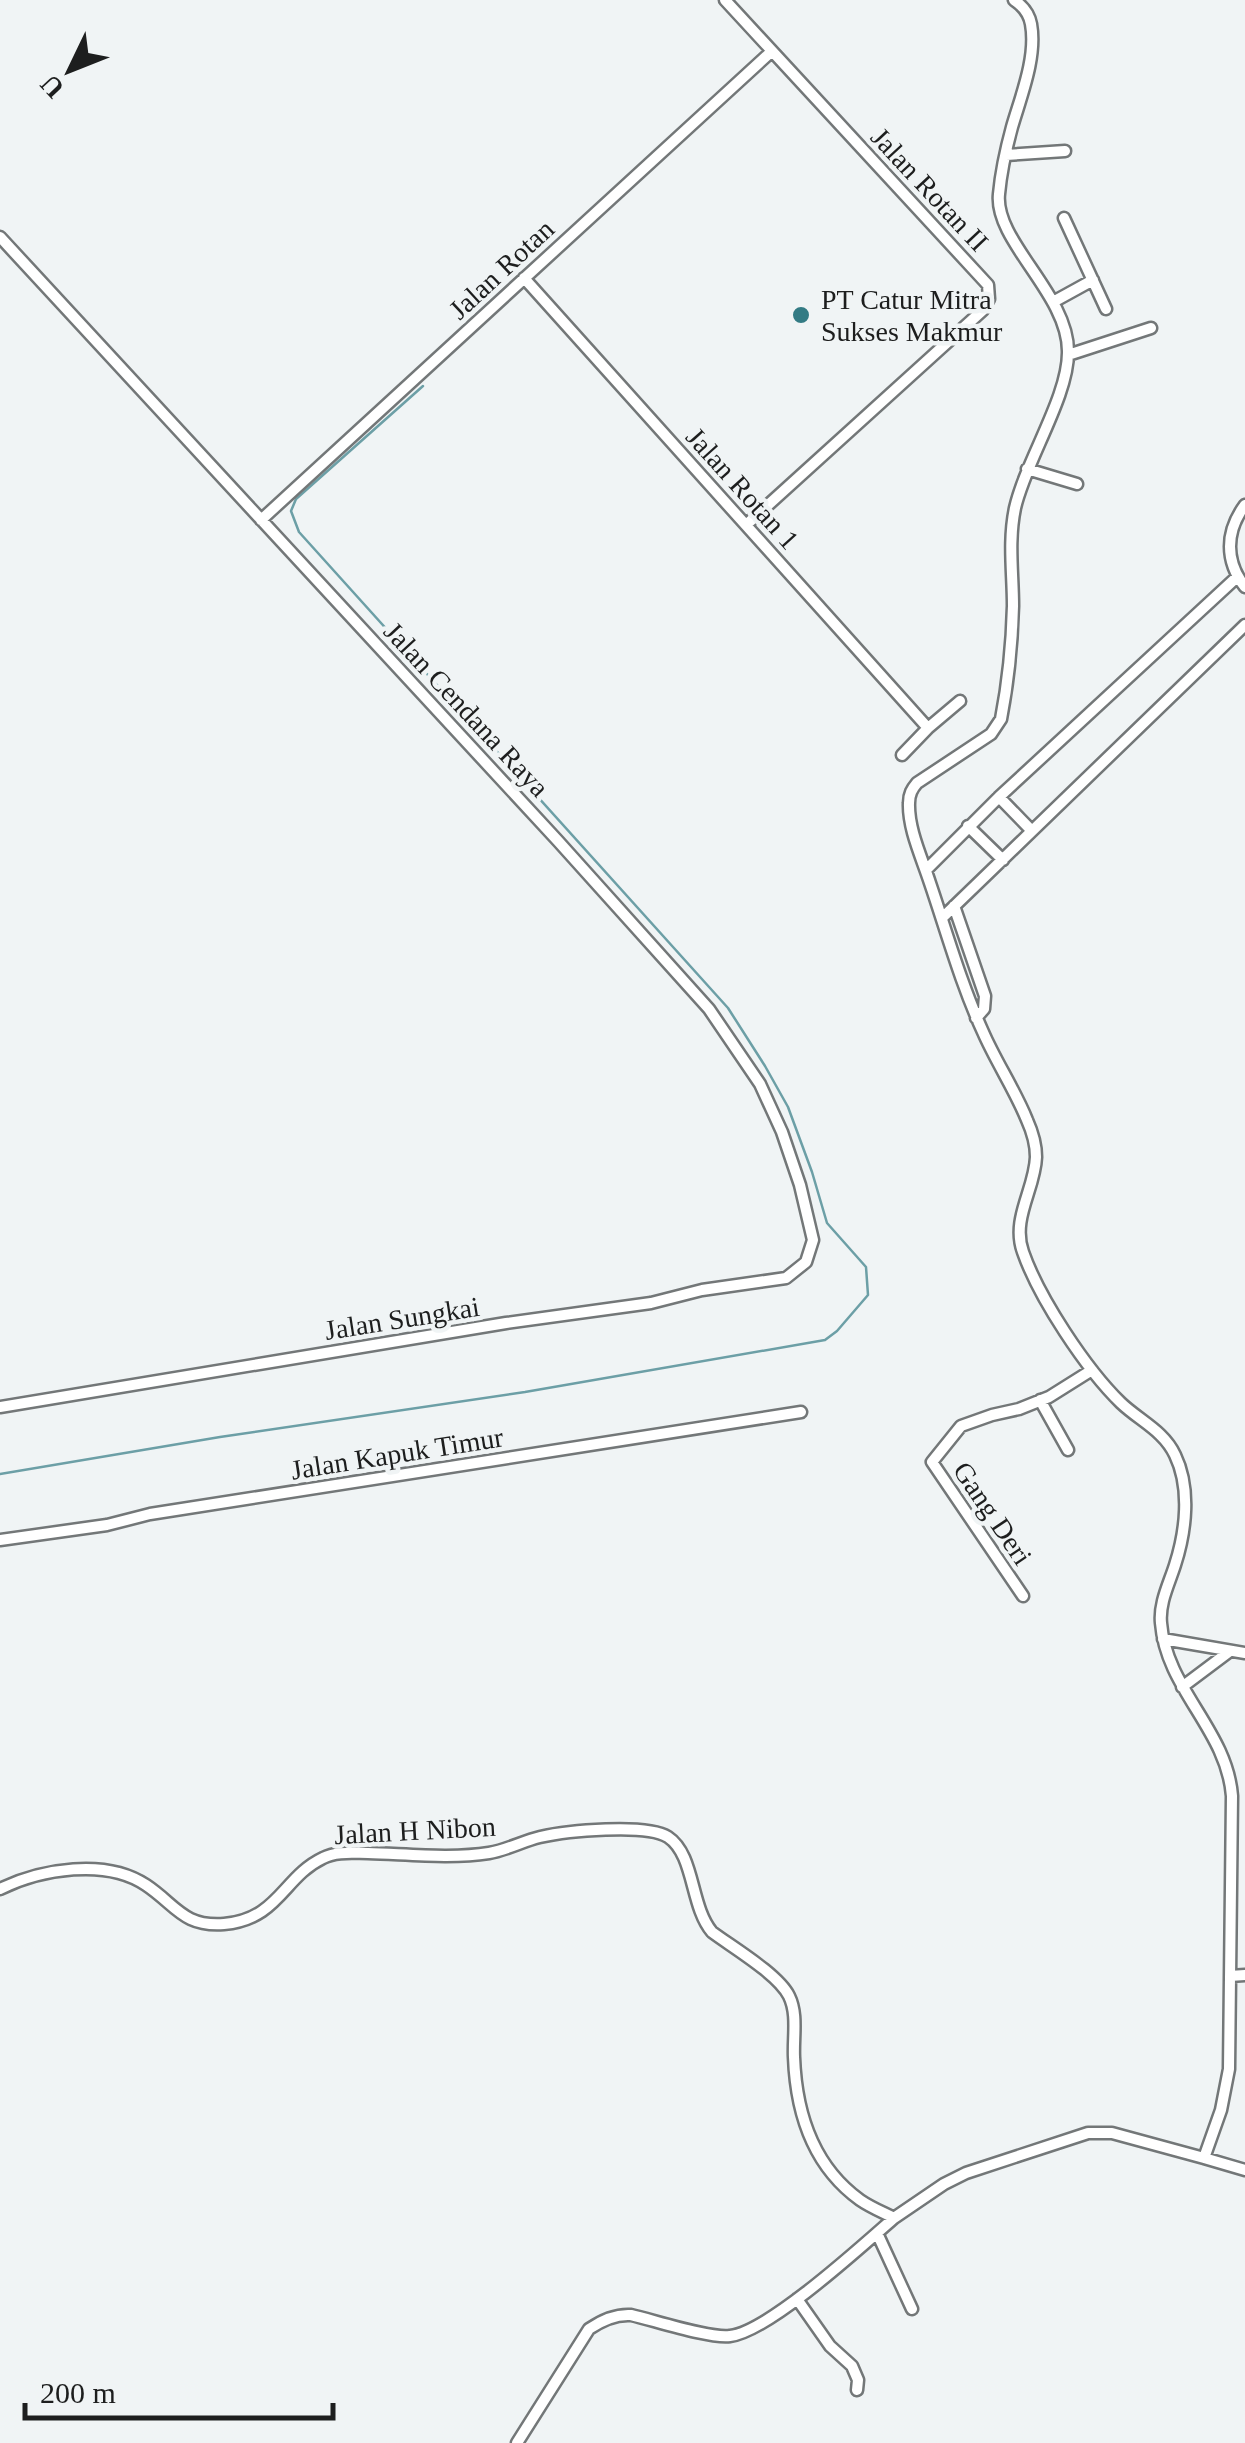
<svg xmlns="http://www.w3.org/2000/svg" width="1245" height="2443" font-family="Georgia,serif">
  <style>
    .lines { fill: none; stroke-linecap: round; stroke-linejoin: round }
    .stream { stroke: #6c9fa6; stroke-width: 2.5 }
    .street-casing { stroke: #737778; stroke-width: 15 }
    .street { stroke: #fff; stroke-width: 10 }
    .poi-dot { fill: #337b84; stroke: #f0f4f5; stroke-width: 4 }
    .labels { text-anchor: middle; stroke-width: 9; stroke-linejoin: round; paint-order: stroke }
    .street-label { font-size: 28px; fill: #1d1e1e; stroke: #f0f4f5 }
    .poi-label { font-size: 28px; fill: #1d1e1e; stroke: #f0f4f5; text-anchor: start }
  </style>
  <rect width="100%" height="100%" fill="#f0f4f5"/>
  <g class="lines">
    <path class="stream" d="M0,1474L220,1437L525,1392L825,1340L837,1331L868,1295L866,1267L827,1223L812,1172L788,1107L765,1066L728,1008L299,532L291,511L296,499L423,386"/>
    <defs>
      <path id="street" d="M725,0L988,285L989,299L983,310L746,525
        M1014,0C1023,6 1029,13 1031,24C1037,57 1021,96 1012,127C1006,149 1001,172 999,194C994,241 1068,294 1068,351C1069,396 1026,460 1015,508C1008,542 1013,573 1013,606C1012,643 1008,683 1001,719L991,734L917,783C912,789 909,794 909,803C908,829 922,858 930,883C947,933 961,984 983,1032C996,1062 1015,1090 1027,1120C1032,1131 1036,1144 1036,1157C1035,1189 1011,1219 1023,1252C1039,1298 1086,1369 1121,1403C1140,1421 1164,1431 1175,1455C1191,1488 1186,1531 1175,1565C1169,1584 1159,1603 1161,1623C1166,1689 1227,1730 1232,1796L1229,2069L1221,2110L1204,2158L1245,2170
        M1006,155L1065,151
        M1064,218L1106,309
        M0,237L558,841L709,1009L760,1084L782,1132L800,1185L813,1240L806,1262L786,1278L702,1290L651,1303L506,1323L0,1407
        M524,278L928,728
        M1053,302L1093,280
        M1068,355L1151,328
        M1027,469L1077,484
        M1245,505C1225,532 1225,561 1245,587
        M261,520L772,51
        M902,755L928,728L960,701
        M999,797L1032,831
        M968,826L1003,860
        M926,870L999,797L1237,577
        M954,906L985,996L984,1009L976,1018
        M942,918L1245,625
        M1040,1400L1068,1450
        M0,1540L107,1525L150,1514L801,1412
        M1023,1596L932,1462L961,1426L992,1415L1019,1409L1049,1397L1092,1370
        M1163,1639L1245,1653
        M1182,1687L1230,1651
        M0,1889C41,1869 106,1858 146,1885C176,1905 183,1927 224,1924C279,1919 283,1877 323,1858C336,1851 353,1853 368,1853C406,1854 452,1859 489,1853C507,1850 523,1841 540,1837C566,1831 646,1823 668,1837C695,1855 690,1906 712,1932C732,1947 778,1974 789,1996C798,2014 793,2037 794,2057C796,2112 813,2166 860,2200C870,2207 882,2212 894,2218L944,2184L966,2173L1088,2133H1112L1204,2158
        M1230,1976L1245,1975
        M877,2233L912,2309
        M797,2299L830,2346L852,2366L858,2380L857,2390
        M517,2443L589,2329C602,2320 615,2314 631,2315C653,2320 711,2339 730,2336C768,2332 862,2246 894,2218"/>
    </defs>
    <use href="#street" class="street-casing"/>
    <use href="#street" class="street"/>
  </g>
  <circle class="poi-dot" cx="801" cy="315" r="10"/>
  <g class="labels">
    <g class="street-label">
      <text transform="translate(930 189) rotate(47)" y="10">Jalan Rotan II</text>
      <text transform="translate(501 269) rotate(-43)" y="10">Jalan Rotan</text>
      <text transform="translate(743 488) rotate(48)" y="10">Jalan Rotan 1</text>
      <text transform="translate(467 709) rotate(47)" y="10">Jalan Cendana Raya</text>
      <text transform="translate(402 1318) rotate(-9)" y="10">Jalan Sungkai</text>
      <text transform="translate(397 1453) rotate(-9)" y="10">Jalan Kapuk Timur</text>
      <text transform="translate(993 1513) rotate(56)" y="10">Gang Deri</text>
      <text transform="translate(415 1830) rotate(-3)" y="10">Jalan H Nibon</text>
    </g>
    <g class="poi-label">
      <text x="821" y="309">PT Catur Mitra<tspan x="821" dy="32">Sukses Makmur</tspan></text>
    </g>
  </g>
  <g transform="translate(70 70) rotate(227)" stroke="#f0f4f5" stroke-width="8" paint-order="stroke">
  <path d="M0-8L18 38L0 25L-18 38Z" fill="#1d1e1e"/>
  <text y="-15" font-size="28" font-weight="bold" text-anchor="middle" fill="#1d1e1e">U</text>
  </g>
  <path d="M25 2403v15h308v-15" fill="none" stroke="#1d1e1e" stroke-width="5"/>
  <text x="40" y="2403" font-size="30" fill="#1d1e1e" stroke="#f0f4f5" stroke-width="8" paint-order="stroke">200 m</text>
</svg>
